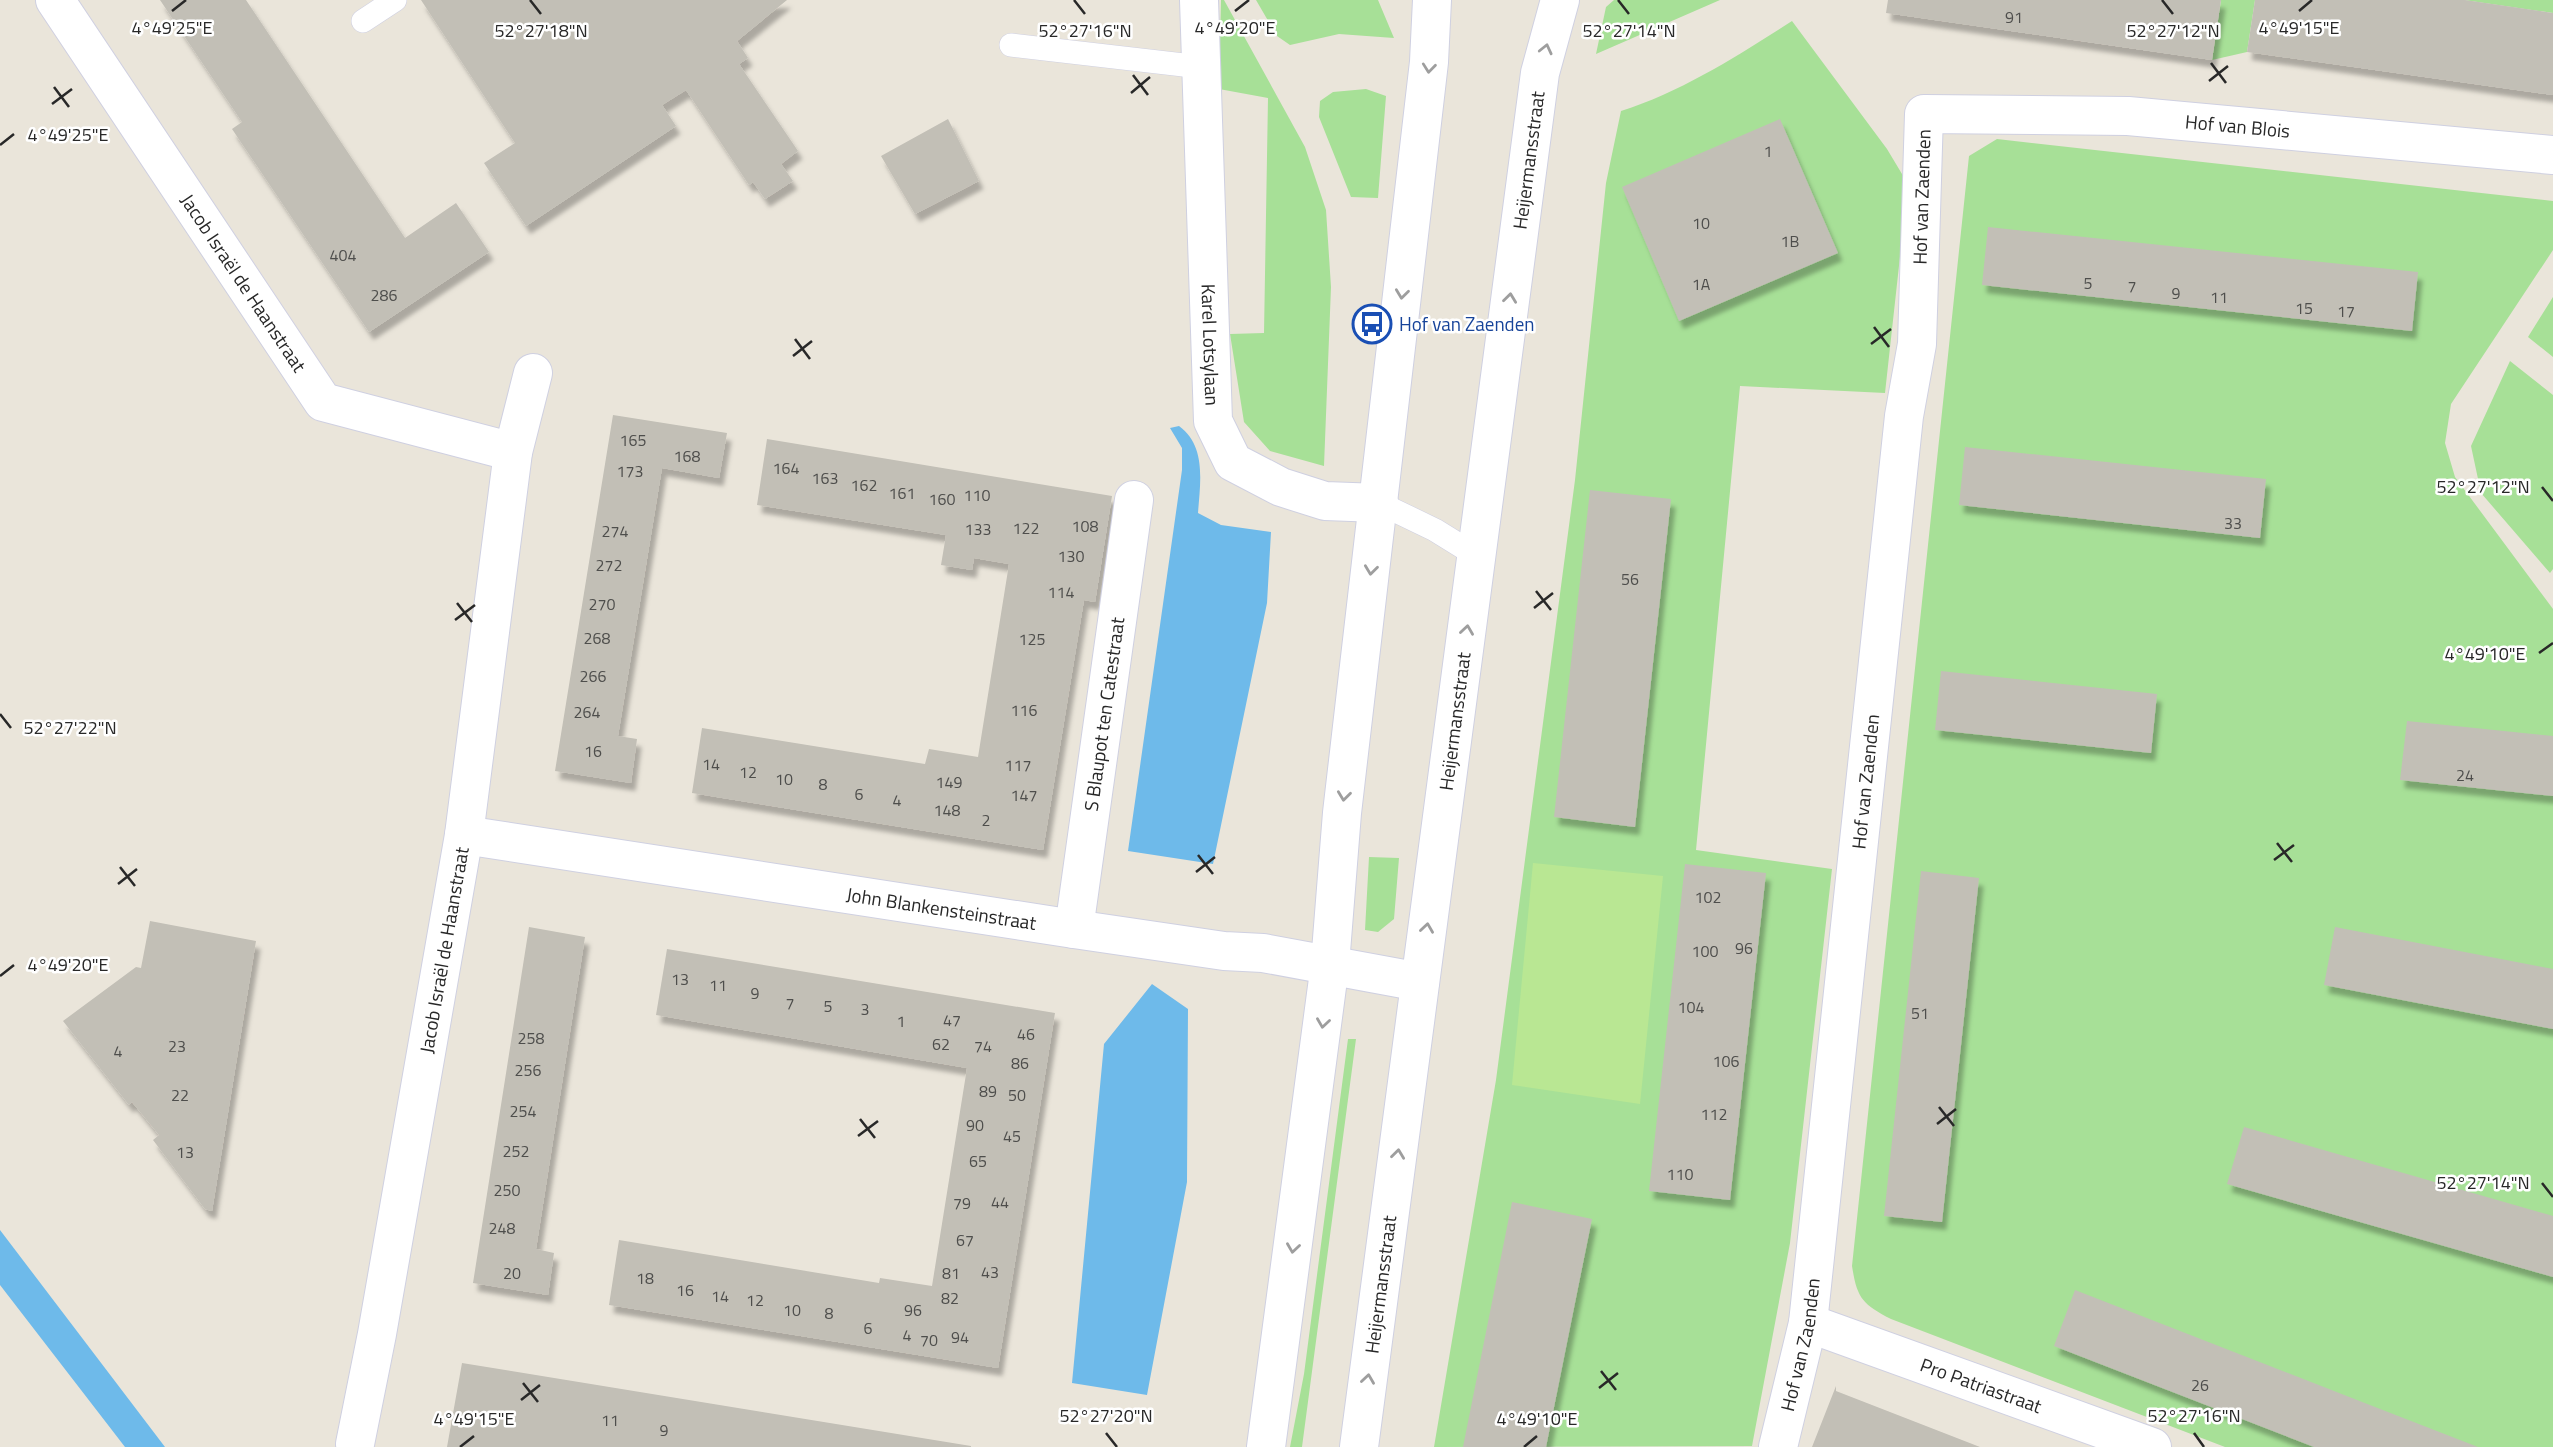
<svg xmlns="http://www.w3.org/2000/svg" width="2553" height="1447" font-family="'Titillium Web',sans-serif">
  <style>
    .green { fill: #a7e097 }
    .pitch { fill: #b9e793 }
    .water { fill: #6ebaea }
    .building { fill: #c2bfb6; filter: url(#shadow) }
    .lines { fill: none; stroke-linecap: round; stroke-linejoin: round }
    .lane-casing { stroke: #cfd0e1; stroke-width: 24 }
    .street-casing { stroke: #cfd0e1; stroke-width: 40 }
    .secondary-casing { stroke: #cfd0e1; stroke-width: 40 }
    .lane { stroke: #fff; stroke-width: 23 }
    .street { stroke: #fff; stroke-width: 38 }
    .secondary { stroke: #fff; stroke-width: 38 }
    .oneway { stroke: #9e9e9e }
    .ticks { fill: none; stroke: #282828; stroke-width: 2.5 }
    .labels { text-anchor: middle; stroke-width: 5; stroke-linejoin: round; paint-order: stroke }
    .number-label { font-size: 16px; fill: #4e4e4c }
    .street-label { font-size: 19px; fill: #282828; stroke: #fff }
    .transit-label { font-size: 19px; fill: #164399; stroke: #fff; text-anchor: start }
    .ticks-label { font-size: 18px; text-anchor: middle; fill: #282828; stroke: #fff; stroke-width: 5; stroke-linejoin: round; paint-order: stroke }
  </style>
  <defs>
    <filter id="shadow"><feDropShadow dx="4.5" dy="8" stdDeviation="2" flood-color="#0004"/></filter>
  </defs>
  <rect width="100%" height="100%" fill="#eae5da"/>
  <path class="green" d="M1221,0H1224L1305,147L1326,210L1331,287L1324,466L1270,451L1244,422L1230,334L1264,333L1268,98L1219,89Z
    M1256,0H1378L1394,38L1339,34L1290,45L1277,36Z
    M1614,0H1720L1596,54L1606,7Z
    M2221,0H2255L2247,52L2212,60Z
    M2464,0H2553V13Z
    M1792,21L1887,149L1908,184L1885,393L1740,386L1696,850L1832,869L1790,1243L1752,1446L1434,1447L1496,1080L1575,480L1606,183L1621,111C1683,91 1737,56 1792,21Z
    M1366,89L1386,96L1378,198L1351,197L1319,117L1320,101L1333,92Z
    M1997,139L2553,201V250L2451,404L2445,443L2455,477L2553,609V1447H2225L1891,1319C1862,1304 1857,1298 1852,1266L1969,156Z
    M2553,297V357L2528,337Z
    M2510,361L2553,395V569L2550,573L2481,493L2471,446Z
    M1369,857L1399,858L1394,919L1378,932L1365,930Z
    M1348,1039H1356L1302,1447H1290L1304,1374Z"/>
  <path class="pitch" d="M1533,863L1663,876L1640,1104L1512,1085Z"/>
  <path class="water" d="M1179,426C1207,446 1200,484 1198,513L1221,525L1271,532L1267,603L1213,864L1128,851L1182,470V448L1170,428Z
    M1152,984L1188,1009L1187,1182L1147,1395L1072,1383L1104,1044Z
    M0,1230L165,1447H125L0,1285Z"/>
  <path class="building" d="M160,0H246L405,238L456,203L489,252L369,332L232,129L242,122Z
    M421,0H787L737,41L748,58L739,64L798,151L781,164L793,181L765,199L753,182L749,185L686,90L662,105L676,126L526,226L484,163L515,143Z
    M1888,0H2221L2212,60L1886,13Z
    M2255,0H2465L2553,13V95L2247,52Z
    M948,119L979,181L915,214L881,156Z
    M1780,119L1838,253L1679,321L1622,187Z
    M1988,227L2418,272L2412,331L1982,285Z
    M613,415L727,433L719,478L662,468L618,736L637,739L631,783L555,771Z
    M767,439L1112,496L1095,602L1084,600L1043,850L692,793L702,728L925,764L929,749L978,757L1009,564L974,558L972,570L941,565L946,535L757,505Z
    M1965,447L2266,479L2260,538L1959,505Z
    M1590,490L1671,499L1635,827L1554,817Z
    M1941,671L2157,694L2151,753L1935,730Z
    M2407,721L2553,736V796L2400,780Z
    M1685,864L1766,873L1730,1200L1649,1191Z
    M1921,871L1979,878L1942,1222L1884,1216Z
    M150,921L256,941L212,1211L205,1209L153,1140L159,1135L132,1102L129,1105L63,1021L136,967L141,968Z
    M529,927L585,937L536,1249L554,1253L548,1295L473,1283Z
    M2335,927L2553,969V1029L2324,985Z
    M667,949L1055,1013L998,1368L609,1305L619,1240L879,1283L880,1278L932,1286L967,1068L656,1015Z
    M2244,1127L2553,1216V1277L2227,1184Z
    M1512,1202L1592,1219L1581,1273L1546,1447H1463Z
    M2075,1290L2357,1400L2478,1447H2314L2054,1346Z
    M462,1363L971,1446V1447H447Z
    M1836,1386V1391L1980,1447H1812Z"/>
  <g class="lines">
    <defs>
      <path id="lane" d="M363,21L395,0
        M1011,45L1201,67
        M1379,503L1435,530L1477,556"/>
      <g id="street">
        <path id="s1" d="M55,0L323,402L513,452"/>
        <path id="s2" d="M1199,0L1213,421L1233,462L1281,487L1325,501L1379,503"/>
        <path id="s3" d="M464,835L1074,929L1224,951L1263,953L1420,982"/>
        <path id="s4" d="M1074,929L1134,500"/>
        <path id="s5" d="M1808,1323L2152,1447"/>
        <path id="s6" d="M355,1444L377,1334L464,835L513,452L533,373"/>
        <path id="s7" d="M1778,1447L1808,1323L1904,416L1917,344L1924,114L2128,116L2553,155"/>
      </g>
      <g id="secondary">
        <path d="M1266,1447L1330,964L1342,813L1429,62L1432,0"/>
        <path id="s8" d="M1359,1447L1540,73L1560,0"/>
      </g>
    </defs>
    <use href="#lane" class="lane-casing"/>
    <use href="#street" class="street-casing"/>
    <use href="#secondary" class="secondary-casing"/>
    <use href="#lane" class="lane"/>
    <use href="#street" class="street"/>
    <use href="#secondary" class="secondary"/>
  </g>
  <defs><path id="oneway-chevron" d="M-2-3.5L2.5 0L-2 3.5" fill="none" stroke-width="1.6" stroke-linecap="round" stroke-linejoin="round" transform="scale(1.75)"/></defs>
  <g class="oneway">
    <use href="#oneway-chevron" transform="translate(1546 49) rotate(-77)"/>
    <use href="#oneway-chevron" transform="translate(1429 68) rotate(96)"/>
    <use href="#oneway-chevron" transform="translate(1402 294) rotate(97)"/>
    <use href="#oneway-chevron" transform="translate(1510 298) rotate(-83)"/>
    <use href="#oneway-chevron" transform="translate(1371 570) rotate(97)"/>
    <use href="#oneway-chevron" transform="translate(1467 630) rotate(-82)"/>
    <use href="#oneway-chevron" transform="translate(1344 796) rotate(97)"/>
    <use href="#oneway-chevron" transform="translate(1427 928) rotate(-82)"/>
    <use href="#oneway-chevron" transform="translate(1323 1023) rotate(98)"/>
    <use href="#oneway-chevron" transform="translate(1398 1154) rotate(-83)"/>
    <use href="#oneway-chevron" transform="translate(1293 1248) rotate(98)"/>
    <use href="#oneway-chevron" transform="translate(1368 1379) rotate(-82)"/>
  </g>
  <path class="ticks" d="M530,0L541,14M1074,0L1085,14M1618,0L1629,14M2162,0L2173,14M172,11L186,0M1235,11L1249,0M2299,11L2312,0M2211,63L2226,83M1133,75L1148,95M2209,81L2228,66M54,87L69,107M1131,93L1150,77M52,104L72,89M0,145L14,134M1874,327L1889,347M795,339L810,359M1871,344L1891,329M793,356L812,341M2542,487L2553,501M1536,591L1551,610M457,603L472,622M1534,608L1553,593M455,620L475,605M2539,653L2553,643M0,714L11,728M2277,843L2292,862M1198,855L1213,874M2274,860L2294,845M120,867L135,886M1196,872L1215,857M118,884L137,869M0,976L14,965M1939,1107L1954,1126M860,1119L875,1138M1937,1124L1956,1109M858,1136L878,1121M2542,1183L2553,1197M1601,1371L1616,1390M523,1383L538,1402M1599,1388L1618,1373M521,1400L540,1385M1106,1433L1117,1447M2194,1433L2204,1447M460,1447L474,1436M1524,1447L1537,1436"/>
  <defs>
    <symbol id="bus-ring" viewBox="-11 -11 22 22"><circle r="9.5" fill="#fff" stroke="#1a4fb4" stroke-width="1.5"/><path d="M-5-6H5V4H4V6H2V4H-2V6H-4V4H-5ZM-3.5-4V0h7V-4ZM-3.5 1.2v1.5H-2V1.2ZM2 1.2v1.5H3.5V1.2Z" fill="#1a4fb4"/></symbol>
  </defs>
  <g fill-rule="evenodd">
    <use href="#bus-ring" x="1350" y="302" width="44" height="44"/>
  </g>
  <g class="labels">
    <g class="number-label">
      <text x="2014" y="23">91</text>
      <text x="1768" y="157">1</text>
      <text x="1701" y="229">10</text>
      <text x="1790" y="247">1B</text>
      <text x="343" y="261">404</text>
      <text x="2088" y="289">5</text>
      <text x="1701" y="290">1A</text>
      <text x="2132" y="292">7</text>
      <text x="2176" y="299">9</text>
      <text x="384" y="301">286</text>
      <text x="2219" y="303">11</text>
      <text x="2304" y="314">15</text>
      <text x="2346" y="317">17</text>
      <text x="633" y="446">165</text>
      <text x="687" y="462">168</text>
      <text x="786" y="474">164</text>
      <text x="630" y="477">173</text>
      <text x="825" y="484">163</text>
      <text x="864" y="491">162</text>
      <text x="902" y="499">161</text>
      <text x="977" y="501">110</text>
      <text x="942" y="505">160</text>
      <text x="2233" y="529">33</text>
      <text x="1085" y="532">108</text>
      <text x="1026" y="534">122</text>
      <text x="978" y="535">133</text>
      <text x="615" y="537">274</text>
      <text x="1071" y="562">130</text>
      <text x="609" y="571">272</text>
      <text x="1630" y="585">56</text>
      <text x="1061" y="598">114</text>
      <text x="602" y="610">270</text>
      <text x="597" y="644">268</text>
      <text x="1032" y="645">125</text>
      <text x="593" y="682">266</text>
      <text x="1024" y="716">116</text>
      <text x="587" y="718">264</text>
      <text x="593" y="757">16</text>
      <text x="711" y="770">14</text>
      <text x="1018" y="771">117</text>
      <text x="748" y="778">12</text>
      <text x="2465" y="781">24</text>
      <text x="784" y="785">10</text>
      <text x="949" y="788">149</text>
      <text x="823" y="790">8</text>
      <text x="859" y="800">6</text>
      <text x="1024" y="801">147</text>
      <text x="897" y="806">4</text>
      <text x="947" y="816">148</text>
      <text x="986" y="826">2</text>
      <text x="1708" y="903">102</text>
      <text x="1744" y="954">96</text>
      <text x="1705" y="957">100</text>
      <text x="680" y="985">13</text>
      <text x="718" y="991">11</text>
      <text x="755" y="999">9</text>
      <text x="790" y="1009">7</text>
      <text x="828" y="1012">5</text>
      <text x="1691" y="1013">104</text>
      <text x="865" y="1015">3</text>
      <text x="1920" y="1019">51</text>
      <text x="952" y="1026">47</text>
      <text x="901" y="1027">1</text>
      <text x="1026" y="1040">46</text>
      <text x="531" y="1044">258</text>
      <text x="941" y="1050">62</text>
      <text x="177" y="1052">23</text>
      <text x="983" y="1052">74</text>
      <text x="118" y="1057">4</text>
      <text x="1726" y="1067">106</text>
      <text x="1020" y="1069">86</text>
      <text x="528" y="1076">256</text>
      <text x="988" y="1097">89</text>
      <text x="180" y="1101">22</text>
      <text x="1017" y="1101">50</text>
      <text x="523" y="1117">254</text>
      <text x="1714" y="1120">112</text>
      <text x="975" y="1131">90</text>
      <text x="1012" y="1142">45</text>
      <text x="516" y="1157">252</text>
      <text x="185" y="1158">13</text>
      <text x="978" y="1167">65</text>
      <text x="1680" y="1180">110</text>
      <text x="507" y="1196">250</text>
      <text x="1000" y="1208">44</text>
      <text x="962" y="1209">79</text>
      <text x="502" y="1234">248</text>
      <text x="965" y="1246">67</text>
      <text x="990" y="1278">43</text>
      <text x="512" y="1279">20</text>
      <text x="951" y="1279">81</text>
      <text x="645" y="1284">18</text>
      <text x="685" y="1296">16</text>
      <text x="720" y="1302">14</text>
      <text x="950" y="1304">82</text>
      <text x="755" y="1306">12</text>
      <text x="792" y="1316">10</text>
      <text x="913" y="1316">96</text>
      <text x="829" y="1319">8</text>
      <text x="868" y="1334">6</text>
      <text x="907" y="1341">4</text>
      <text x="960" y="1343">94</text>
      <text x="929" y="1346">70</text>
      <text x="2200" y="1391">26</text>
      <text x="610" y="1426">11</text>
      <text x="664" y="1436">9</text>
    </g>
    <g class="street-label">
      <text dy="7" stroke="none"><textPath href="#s7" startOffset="1657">Hof van Blois</textPath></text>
      <text dy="7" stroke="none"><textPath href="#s8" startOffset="1298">Heijermansstraat</textPath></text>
      <text dy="7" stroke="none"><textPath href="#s7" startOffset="1260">Hof van Zaenden</textPath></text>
      <text dy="7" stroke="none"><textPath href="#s1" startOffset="340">Jacob Israël de Haanstraat</textPath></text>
      <text dy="7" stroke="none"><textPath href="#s2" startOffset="345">Karel Lotsylaan</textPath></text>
      <text dy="7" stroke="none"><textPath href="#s4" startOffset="217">S Blaupot ten Catestraat</textPath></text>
      <text dy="7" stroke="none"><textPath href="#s8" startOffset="732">Heijermansstraat</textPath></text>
      <text dy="7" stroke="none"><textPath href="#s7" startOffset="672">Hof van Zaenden</textPath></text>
      <text dy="7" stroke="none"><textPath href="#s3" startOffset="483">John Blankensteinstraat</textPath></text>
      <text dy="7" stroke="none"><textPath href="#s6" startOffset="502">Jacob Israël de Haanstraat</textPath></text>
      <text dy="7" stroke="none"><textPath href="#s8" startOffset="164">Heijermansstraat</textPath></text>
      <text dy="7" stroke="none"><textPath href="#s7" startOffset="105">Hof van Zaenden</textPath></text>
      <text dy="7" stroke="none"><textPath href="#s5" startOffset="184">Pro Patriastraat</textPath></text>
    </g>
    <g class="transit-label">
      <text x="1399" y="331">Hof van Zaenden</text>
    </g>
  </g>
  <g class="ticks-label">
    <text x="172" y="34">4°49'25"E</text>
    <text x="1235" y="34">4°49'20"E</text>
    <text x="2299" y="34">4°49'15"E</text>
    <text x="541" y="37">52°27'18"N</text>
    <text x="2173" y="37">52°27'12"N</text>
    <text x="1085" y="37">52°27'16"N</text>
    <text x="1629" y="37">52°27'14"N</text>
    <text x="68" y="141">4°49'25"E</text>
    <text x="2483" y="493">52°27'12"N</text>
    <text x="2485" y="660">4°49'10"E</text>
    <text x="70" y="734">52°27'22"N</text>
    <text x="68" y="971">4°49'20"E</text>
    <text x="2483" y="1189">52°27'14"N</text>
    <text x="1106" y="1422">52°27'20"N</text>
    <text x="2194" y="1422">52°27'16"N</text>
    <text x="474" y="1425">4°49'15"E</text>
    <text x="1537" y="1425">4°49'10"E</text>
  </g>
</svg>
